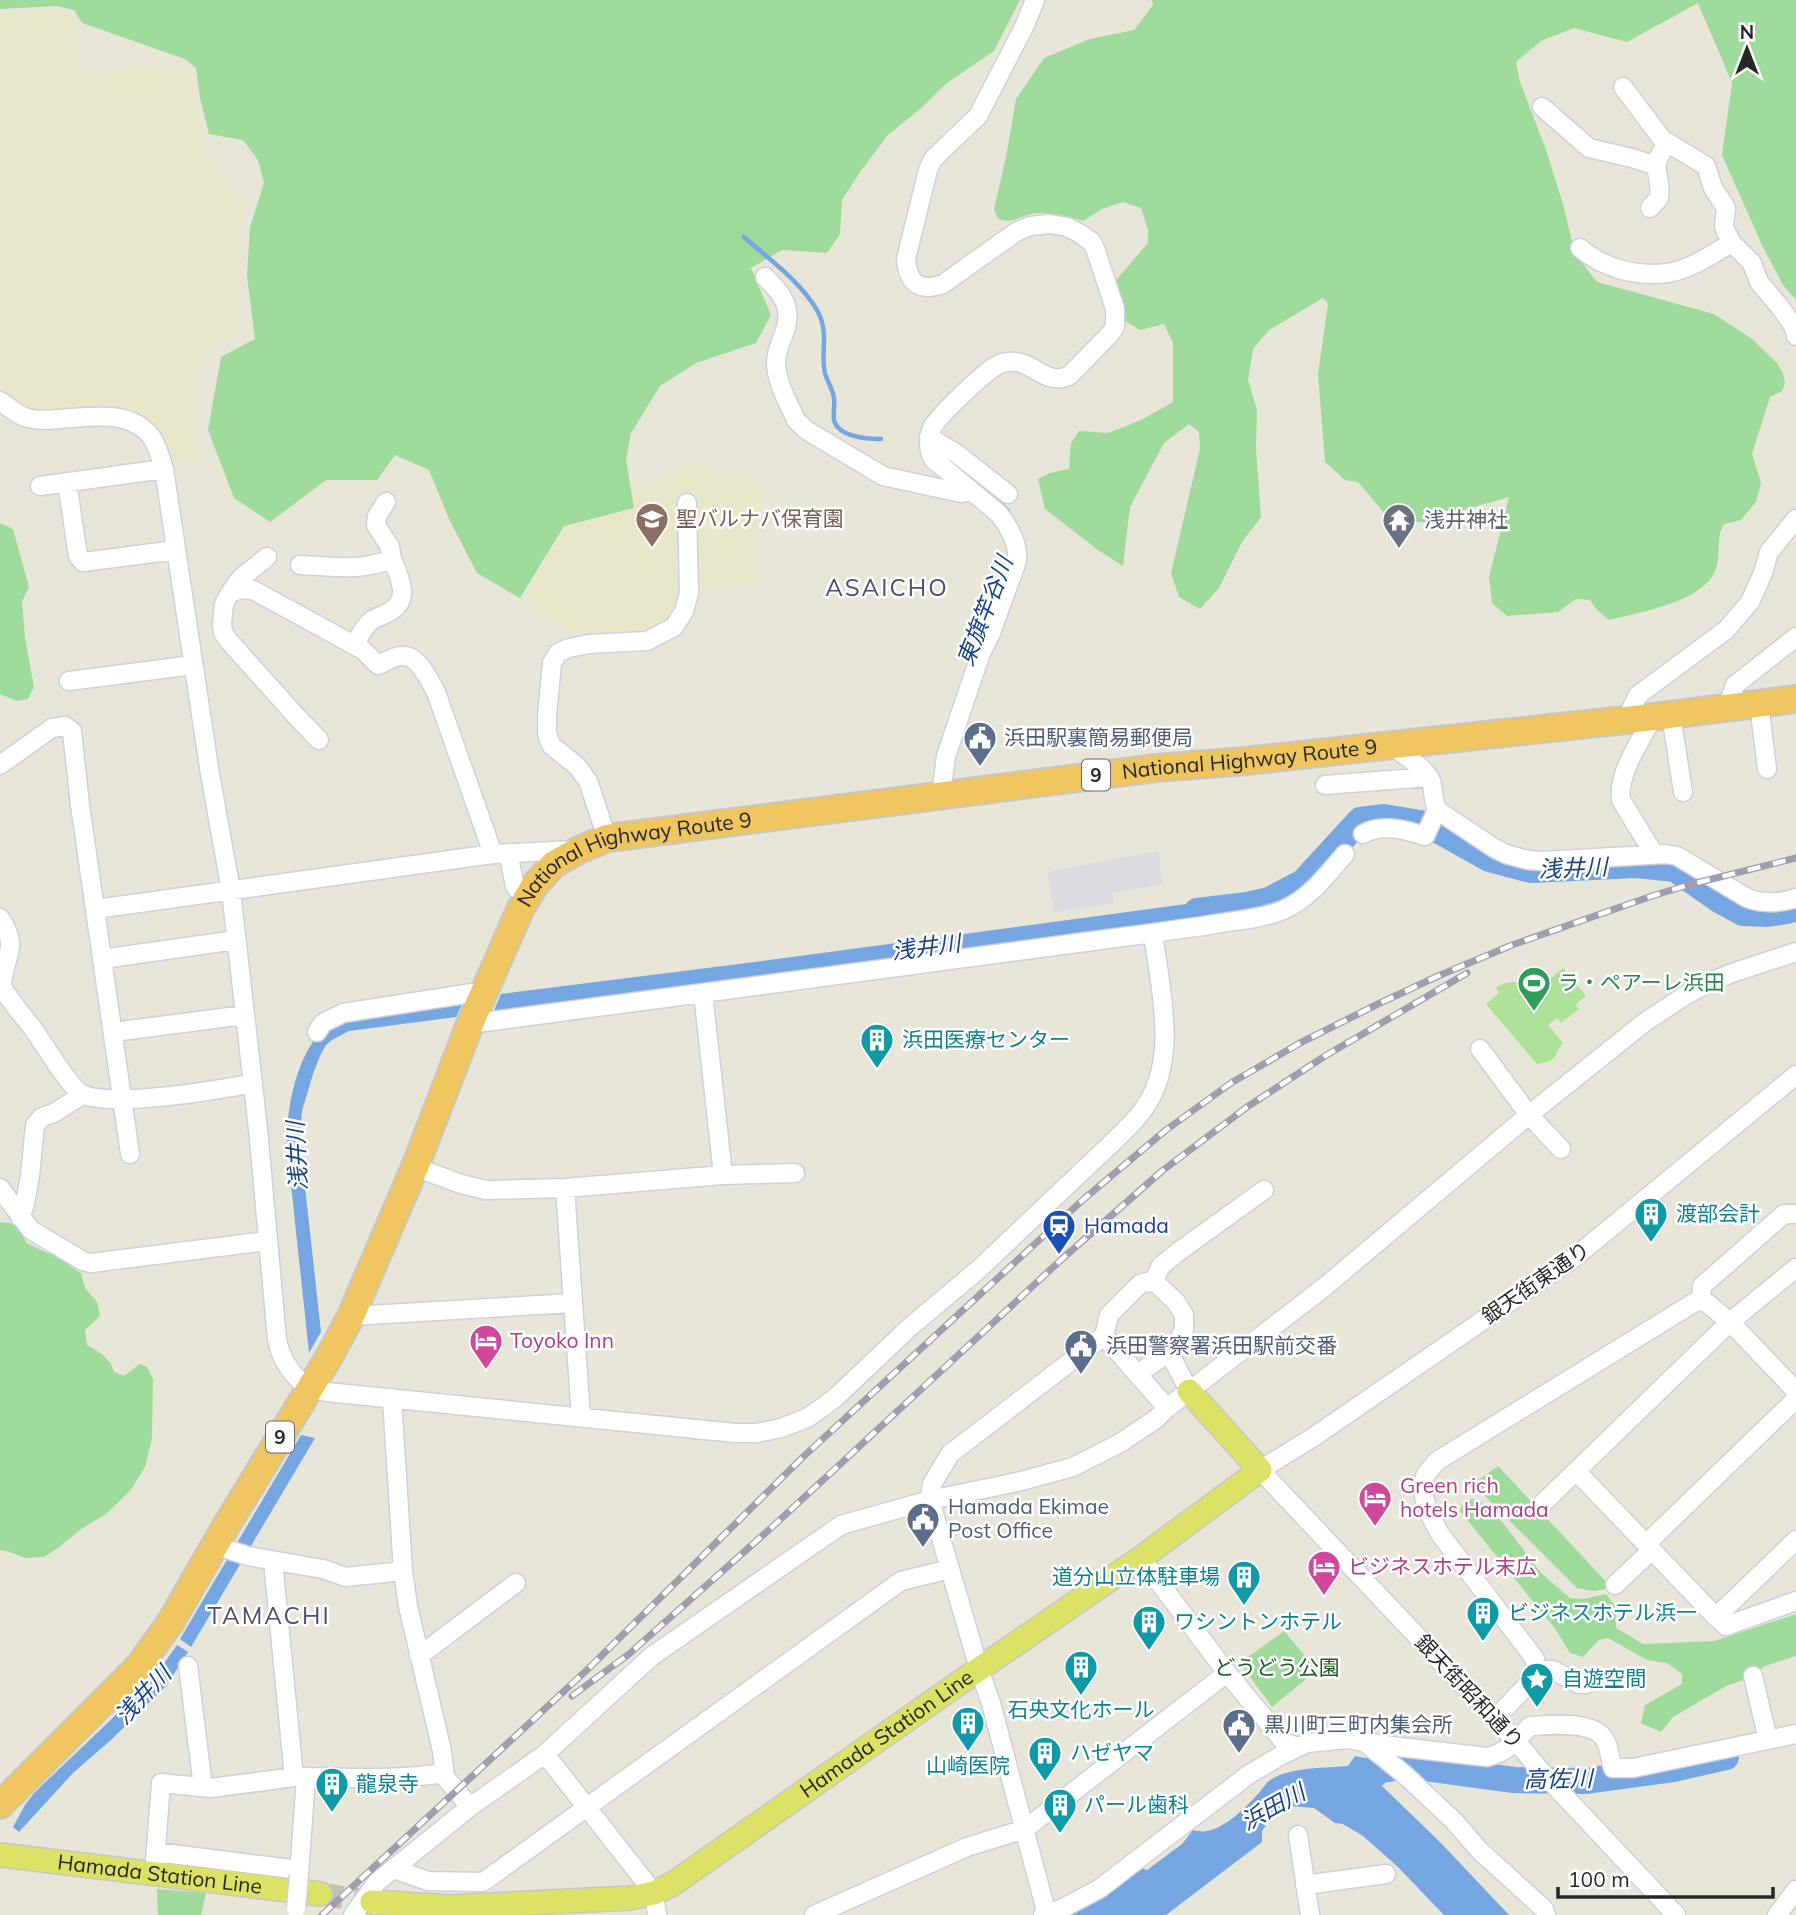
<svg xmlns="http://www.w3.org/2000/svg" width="1796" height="1915" font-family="Mulish,'Noto Sans JP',sans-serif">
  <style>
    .industrial { fill: #dedae1 }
    .education { fill: #e9e7ca }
    .green { fill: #9eda9a }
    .pitch { fill: #ace197 }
    .water { fill: #75a6e1 }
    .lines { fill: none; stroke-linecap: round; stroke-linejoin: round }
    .stream { stroke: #75a6e1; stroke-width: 4.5 }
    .river { stroke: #75a6e1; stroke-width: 26 }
    .major-tunnel { stroke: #c1c0b5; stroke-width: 23; stroke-dasharray: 23 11; stroke-linecap: butt }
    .minor-casing { stroke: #d0cfdf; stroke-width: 21 }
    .major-casing { stroke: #c7c7c7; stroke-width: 26 }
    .highway-casing { stroke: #c7c7c7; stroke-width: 30 }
    .minor { stroke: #fff; stroke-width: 18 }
    .major { stroke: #dbe265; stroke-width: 23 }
    .highway { stroke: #eec55f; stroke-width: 26 }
    .rail-casing { stroke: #a09daf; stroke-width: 7 }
    .rail { stroke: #fff; stroke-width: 4.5; stroke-dasharray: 13; stroke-linecap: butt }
    .minor-bridge-casing { stroke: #d0cfdf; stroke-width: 21; stroke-linecap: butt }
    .minor-bridge { stroke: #fff; stroke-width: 18 }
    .labels { text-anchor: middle; stroke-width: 5; stroke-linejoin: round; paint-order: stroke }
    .shield { fill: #fff; stroke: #686868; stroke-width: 2 }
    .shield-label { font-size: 19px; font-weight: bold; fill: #272727 }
    .education-label { font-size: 21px; fill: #785e54; stroke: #fff; text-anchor: start }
    .worship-label { font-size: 21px; fill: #5b616d; stroke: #fff; text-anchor: start }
    .service-label { font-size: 21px; fill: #4e5e75; stroke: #fff; text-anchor: start }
    .street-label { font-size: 21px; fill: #272727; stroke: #fff }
    .leisure-label { font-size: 21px; fill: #27864d; stroke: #fff; text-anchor: start }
    .culture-label { font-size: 21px; fill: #0d838f; stroke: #fff; text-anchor: start }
    .transit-label { font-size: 21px; fill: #164399; stroke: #fff; text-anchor: start }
    .hotel-label { font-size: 21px; fill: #b23c85; stroke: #fff; text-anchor: start }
    .park-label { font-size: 21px; fill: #1f5b24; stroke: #fff }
    .water-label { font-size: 23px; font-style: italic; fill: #194388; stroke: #fff }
    .quarter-label { font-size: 24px; letter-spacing: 2px; fill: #504c72; stroke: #fff }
  </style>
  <rect width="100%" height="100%" fill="#e8e6d9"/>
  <path class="industrial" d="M1158,851L1163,884L1113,893L1114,903L1054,912L1048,872Z"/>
  <path class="education" d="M60,10L72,17L77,27L80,73L85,76L136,66L187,67L192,74L203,150L243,203L239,333L200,358V459L197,461H168L162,439L148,418L139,414L114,407L80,412H38L22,407L12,400L0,384V15Z
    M695,462L761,485L759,580L719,590L707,588L693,610L654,632L607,635L560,629L526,599L564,520Z"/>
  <path class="green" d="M0,0H1020L994,51L947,83L919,110L888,135L860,172L842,200L840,234L827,253L782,250L751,268L771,315L756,343L696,363L660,386L631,433L626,460L634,508L564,526L520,598L477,573L450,521L429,470L395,455L377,480H326L270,522L234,498L208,430L221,357L255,339L247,276L250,227L264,183L258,160L243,140L209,134L200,98L196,68L185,59L82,23L74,10L57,6L0,9Z
    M1152,0H1796V300L1783,285L1762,245L1722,155L1732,83L1698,3L1627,42L1574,28L1541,41L1516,62L1520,82L1545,147L1563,204L1575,254L1597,282L1714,314L1752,339L1777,363L1783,373L1785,383L1782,391L1770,397L1752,454L1761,483L1756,502L1741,520L1724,524C1715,538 1722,556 1715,571C1701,603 1640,612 1609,620L1597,610L1590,600L1576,599L1558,612L1507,616L1492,603L1489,577L1509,497L1460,511L1434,523L1390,520L1358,482L1345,480L1325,462L1318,374L1328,304L1323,298L1269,330L1253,349L1248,380L1257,410L1256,448L1261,517L1242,542L1219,588L1200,609L1179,597L1171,573L1200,449L1199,432L1189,424L1164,443L1130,507L1123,566L1098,550L1045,509L1038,479L1050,473L1069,469L1071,443L1079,431L1108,433L1141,420L1173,402V343L1164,324L1140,330L1124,320L1116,280L1148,243V230L1141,208L1123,202L1102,209L1083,221C1068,216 1053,213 1037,213C1021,214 1014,225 998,219L994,209L1006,157L1016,99L1044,58L1090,39L1134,30L1153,5Z
    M0,523L13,529L29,587L22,602L25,638L34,687L28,699L17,701L0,694Z
    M1,1222L15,1224L27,1243L60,1259L81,1273L85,1288L97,1302L100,1316L85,1330L87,1345C100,1352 110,1358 114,1372L124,1376L140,1364L147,1367L153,1379L152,1438L145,1467L130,1491L106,1514L81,1529L58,1548L44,1557L25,1558L10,1552L0,1550V1223Z
    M1498,1466L1612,1588L1594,1591L1577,1588L1473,1484Z
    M1471,1499L1479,1500L1503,1523L1541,1573L1570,1598L1583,1599L1606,1594L1615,1606L1616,1628L1643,1644L1715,1641L1796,1614V1656L1765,1666L1749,1678L1726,1686L1673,1717L1661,1732L1641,1723L1645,1705L1682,1684V1674L1667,1663L1647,1660L1608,1638L1599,1640L1583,1657L1570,1653L1556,1630L1460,1511L1462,1505Z
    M1284,1631L1317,1670L1272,1707L1240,1663Z
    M157,1889L206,1893L201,1915H158Z"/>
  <path class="pitch" d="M1563,968L1586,996L1575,1005L1579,1009L1561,1023L1557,1018L1548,1025L1563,1043C1557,1049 1557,1060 1547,1062C1543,1063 1540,1063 1537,1064L1486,1004L1499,993L1496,988C1507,979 1524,980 1535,992Z"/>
  <path class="water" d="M1231,898L1232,916L992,945L493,1013L501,994L755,962Z
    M465,998L456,1017L349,1031L332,1040L326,1045L320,1056L313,1074L302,1111L300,1141L321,1332L309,1353C304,1303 298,1253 293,1203C291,1180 286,1156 287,1133C289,1095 300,1045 332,1022Z
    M301,1435L315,1438L191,1647L180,1639Z
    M177,1645L188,1652L166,1686L111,1740L73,1773L19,1832L13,1827L25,1805L34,1793L141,1691L155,1676Z
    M1355,1756L1377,1760L1397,1770L1382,1786L1440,1842L1509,1915H1444L1397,1866L1363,1836L1343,1824L1335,1823L1314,1808L1289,1806L1284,1808L1268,1823L1262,1831V1842L1166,1915H1070L1094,1902L1140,1868L1147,1870L1182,1844L1193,1830C1216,1838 1242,1811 1257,1795C1262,1790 1266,1782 1272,1779C1291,1767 1326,1768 1348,1766Z"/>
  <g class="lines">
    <path class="stream" d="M744,237C769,259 800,281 817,310C830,334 820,350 825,373C827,381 833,390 834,398C835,405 833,413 834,420C838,437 867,439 881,439
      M955,463L982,488
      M994,498L1008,511"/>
    <path class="river" d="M1197,911L1247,905L1269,900L1303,882L1360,820L1384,817L1420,823L1439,831L1489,859L1531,870L1636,865L1675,869L1719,900L1743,913L1767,914L1787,911L1796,908
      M1372,1771L1410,1766L1514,1780L1585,1781L1673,1769L1726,1757"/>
    <path class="major-tunnel" d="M320,1894L372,1902"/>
    <defs>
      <path id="minor" d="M1623,87L1662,139L1706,166L1713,188L1726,208L1724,226L1726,232L1732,243L1752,263L1759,282L1780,307L1794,327L1796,336
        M1542,107L1589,148L1632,158L1656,166
        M1650,208L1659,198C1663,172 1646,169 1668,144
        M1580,248C1603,268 1636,277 1667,273C1690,270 1712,254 1732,243
        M765,277C784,295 794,309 783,336C780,344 776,353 776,362C776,382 788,402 796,420L806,430L883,476L961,493L971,491
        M0,401C9,407 18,416 28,418C38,421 49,420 60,419C91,417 132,409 152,438C158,447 161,458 164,469L210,774L231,891L258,1129L277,1339C280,1357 293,1380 311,1388C315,1390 322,1391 327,1392L735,1433H757L781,1428L807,1418L823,1407L836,1397L910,1327L979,1269L1111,1144C1124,1131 1138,1119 1147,1104C1178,1056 1160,986 1153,934
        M929,437L957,454L1008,494
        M67,482L78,556L83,562L176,550
        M40,486L164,469
        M386,502L377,516L376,525L390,547L392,559
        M300,565C336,566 357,572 392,559C399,576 411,598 391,611C385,615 376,617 371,621C364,626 359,638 354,645
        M230,593L241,578L267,557
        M69,681L193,665
        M1759,704L1767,769
        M1727,708L1735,685L1796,637
        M1671,715L1683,792
        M1653,717C1641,740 1617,774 1621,800L1654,854
        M1626,720L1638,695L1726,630L1750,602L1763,573L1769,552L1796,519
        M319,740L297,717L229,641L223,633L222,623L224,604L230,593L241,589L253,590L363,650L378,665C385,662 393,657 400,656C418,653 429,680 436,692L493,854
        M1391,745C1402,754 1426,768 1431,781C1434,791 1433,801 1437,810L1494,848L1506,854L1528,860L1542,861L1666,854L1677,856L1747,898C1763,904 1780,903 1796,898
        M0,765L52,728L65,726L72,731L80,805L130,1154
        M1325,785L1428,777
        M941,795L946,756L981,653L991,633L1017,561C1019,544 1009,527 999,514L933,459C928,450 928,438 932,428C938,416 978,379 990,370C995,366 1003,362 1009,362C1033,359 1046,388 1070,375L1111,333L1115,327V309L1096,251L1092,242L1079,233L1067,227L1050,224L1030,226L1016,232L943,284C920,292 908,284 906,259L928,170L933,159L978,116L1024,27L1035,0
        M1363,834C1382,823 1406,830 1425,836L1437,810
        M607,838L588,781L577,766L552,746L549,740L547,733V715L552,663L558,653L569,648L589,644L647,641L674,627L684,611L689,593L687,503
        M508,853L515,886L526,900
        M96,909L493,854L575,850
        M0,918C21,949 3,955 2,987C11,1002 23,1016 34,1030C42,1042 72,1090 82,1094C111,1108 219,1090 253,1083
        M102,959L236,940
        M703,993L723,1175
        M470,1024C668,997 866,972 1063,945C1114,938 1165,932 1215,924C1237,920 1262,919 1283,910C1309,899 1327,875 1345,854
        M113,1032L245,1015
        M317,1032L323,1023L343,1013L485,991
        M1480,1049L1529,1115L1561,1149
        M415,1167L461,1184L486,1190L565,1188L723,1175L795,1173
        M0,1188L31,1230L83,1261L91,1263L267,1241
        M565,1188L581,1417
        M20,1217L25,1204L30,1176L35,1125L42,1117L54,1113L82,1095
        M1153,1282L1161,1266L1178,1252L1264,1190
        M1701,1301L1702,1286L1784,1214H1796
        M351,1316L572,1303
        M1137,1374L1173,1350
        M392,1398L403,1571L408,1606L442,1751L445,1777L470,1807
        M1167,1408L1104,1336L1109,1315L1140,1284L1147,1282L1156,1283L1176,1302L1184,1315V1329L1178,1342L1173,1350L1172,1358L1189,1391
        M1576,1471L1716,1617L1796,1540
        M1540,1506L1730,1322L1796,1268
        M1646,1544L1796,1399
        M214,1545L248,1556L323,1569L346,1577L403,1571
        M1141,1558L1227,1673L1284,1742L1297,1747
        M273,1561L294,1777
        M1615,1585L1652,1550
        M1716,1617L1726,1626L1796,1601
        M419,1656L516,1583
        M188,1666L203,1787
        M1536,1670H1553L1579,1684H1586
        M1753,1676L1768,1740
        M1495,1719L1531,1681L1536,1670L1535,1659L1440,1534C1431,1518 1417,1493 1426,1474C1429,1470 1434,1465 1437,1461L1695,1302L1701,1301L1707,1303L1730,1322L1796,1391
        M1367,1744L1405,1775L1454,1821L1480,1851L1544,1909L1546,1915
        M545,1754L654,1893L657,1915
        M306,1777C352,1778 399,1780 444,1773
        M1298,1835L1310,1915
        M156,1852L299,1870
        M394,1869L428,1881L483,1882L901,1581L950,1569
        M154,1874L161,1783L211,1788L294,1777H306L299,1875
        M1305,1885L1386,1874
        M353,1915L377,1882L470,1807L545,1754L652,1656L841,1525L930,1500L1017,1482L1073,1467L1120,1443L1156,1419L1167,1408L1322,1289L1530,1114L1645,1022L1686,995L1708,983L1732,973L1796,952
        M814,1915L967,1847L1025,1829L1227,1673
        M1043,1915L1063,1908L1099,1889L1248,1775L1280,1756L1307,1743L1348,1739L1391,1746L1487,1757C1507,1753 1517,1740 1530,1726C1549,1725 1595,1720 1605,1740C1610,1748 1610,1760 1613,1768H1633L1796,1734
        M1047,1915L991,1703L979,1669L930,1500L932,1484L950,1454L1104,1336
        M1676,1915L1539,1769L1516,1741L1260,1470L1315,1436L1575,1257L1796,1075
        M1777,1915L1796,1890"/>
      <g id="major">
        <path id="s1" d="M0,1855L320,1894"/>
        <path id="s2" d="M372,1902L451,1907L630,1898L654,1893L674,1883L979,1669L1141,1558L1260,1470L1189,1391"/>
      </g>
      <g id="highway">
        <path id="s3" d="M0,1805L139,1666L170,1623L226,1526L329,1357L351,1316L415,1167L470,1024L521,908L534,886L554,864L579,850L607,838L632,835L1156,768L1245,761L1653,717L1796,699"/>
      </g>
    </defs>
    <use href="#minor" class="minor-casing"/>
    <use href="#major" class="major-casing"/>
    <use href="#highway" class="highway-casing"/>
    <use href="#minor" class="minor"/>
    <use href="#major" class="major"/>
    <use href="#highway" class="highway"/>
    <defs>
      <path id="rail" d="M572,1696L629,1654L771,1528L1062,1259L1162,1171L1247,1107L1325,1056L1467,973
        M322,1915L588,1669L803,1457L1085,1198L1166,1130L1231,1083L1300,1043L1378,1004L1438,976L1512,945L1652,896L1688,885L1796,858"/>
    </defs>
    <use href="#rail" class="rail-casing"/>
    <use href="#rail" class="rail"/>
    <defs>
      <path id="minor-bridge" d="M296,1908L299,1875"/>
    </defs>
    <use href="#minor-bridge" class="minor-bridge-casing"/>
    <use href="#minor-bridge" class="minor-bridge"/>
  </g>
  <defs>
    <symbol id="school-pin" viewBox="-11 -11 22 30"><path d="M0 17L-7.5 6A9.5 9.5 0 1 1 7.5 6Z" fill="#8d6e63" stroke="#fff"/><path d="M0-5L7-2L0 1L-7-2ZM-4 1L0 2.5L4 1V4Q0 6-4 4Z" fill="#fff"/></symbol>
    <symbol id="temple-pin" viewBox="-11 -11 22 30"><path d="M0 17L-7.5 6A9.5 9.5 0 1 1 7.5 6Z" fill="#6b7280" stroke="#fff"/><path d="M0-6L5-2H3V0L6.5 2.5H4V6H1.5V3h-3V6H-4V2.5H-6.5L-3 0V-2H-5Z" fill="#fff"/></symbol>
    <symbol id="civic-pin" viewBox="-11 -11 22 30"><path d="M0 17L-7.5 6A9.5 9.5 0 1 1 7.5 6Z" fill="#5c6f8a" stroke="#fff"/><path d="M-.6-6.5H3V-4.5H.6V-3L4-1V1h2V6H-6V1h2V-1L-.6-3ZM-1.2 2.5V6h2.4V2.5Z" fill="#fff"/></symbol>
    <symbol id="stadium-pin" viewBox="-11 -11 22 30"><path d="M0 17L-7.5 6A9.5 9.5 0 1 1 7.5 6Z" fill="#2e9e5b" stroke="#fff"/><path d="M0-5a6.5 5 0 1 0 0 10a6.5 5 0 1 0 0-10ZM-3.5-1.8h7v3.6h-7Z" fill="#fff"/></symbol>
    <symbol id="building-pin" viewBox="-11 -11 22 30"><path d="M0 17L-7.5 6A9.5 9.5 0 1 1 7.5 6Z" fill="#0f9aa8" stroke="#fff"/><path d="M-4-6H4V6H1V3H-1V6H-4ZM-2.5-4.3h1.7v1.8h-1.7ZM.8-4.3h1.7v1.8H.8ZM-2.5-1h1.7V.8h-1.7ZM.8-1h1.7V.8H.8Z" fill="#fff"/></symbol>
    <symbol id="station-pin" viewBox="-11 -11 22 30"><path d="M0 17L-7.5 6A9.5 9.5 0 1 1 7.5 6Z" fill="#1a4fb4" stroke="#fff"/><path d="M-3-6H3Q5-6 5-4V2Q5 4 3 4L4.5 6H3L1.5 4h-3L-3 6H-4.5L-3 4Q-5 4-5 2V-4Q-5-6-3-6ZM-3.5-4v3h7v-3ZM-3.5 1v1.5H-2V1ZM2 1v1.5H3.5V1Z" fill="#fff"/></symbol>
    <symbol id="hotel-pin" viewBox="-11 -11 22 30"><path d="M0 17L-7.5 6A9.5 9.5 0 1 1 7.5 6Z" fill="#d1479c" stroke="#fff"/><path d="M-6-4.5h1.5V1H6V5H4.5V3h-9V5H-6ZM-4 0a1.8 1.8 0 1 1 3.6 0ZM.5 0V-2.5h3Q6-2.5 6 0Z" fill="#fff"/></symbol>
    <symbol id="sight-pin" viewBox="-11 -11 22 30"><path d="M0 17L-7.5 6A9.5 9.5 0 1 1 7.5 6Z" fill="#0f9aa8" stroke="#fff"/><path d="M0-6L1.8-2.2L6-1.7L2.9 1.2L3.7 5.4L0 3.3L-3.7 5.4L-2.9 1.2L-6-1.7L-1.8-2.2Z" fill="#fff"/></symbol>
  </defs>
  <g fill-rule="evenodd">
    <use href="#school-pin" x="633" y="500" width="38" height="52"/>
    <use href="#temple-pin" x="1380" y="501" width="38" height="52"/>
    <use href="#civic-pin" x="961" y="719" width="38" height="52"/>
    <use href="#stadium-pin" x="1515" y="964" width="38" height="52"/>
    <use href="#building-pin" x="858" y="1021" width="38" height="52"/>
    <use href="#building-pin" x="1632" y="1195" width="38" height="52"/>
    <use href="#station-pin" x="1040" y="1207" width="38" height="52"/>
    <use href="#hotel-pin" x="467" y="1322" width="38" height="52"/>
    <use href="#civic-pin" x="1062" y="1327" width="38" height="52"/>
    <use href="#hotel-pin" x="1356" y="1479" width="38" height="52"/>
    <use href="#civic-pin" x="904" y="1500" width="38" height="52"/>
    <use href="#hotel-pin" x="1305" y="1548" width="38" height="52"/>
    <use href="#building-pin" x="1225" y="1558" width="38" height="52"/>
    <use href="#building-pin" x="1464" y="1594" width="38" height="52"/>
    <use href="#building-pin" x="1130" y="1603" width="38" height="52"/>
    <use href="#building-pin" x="1062" y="1648" width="38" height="52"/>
    <use href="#sight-pin" x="1518" y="1660" width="38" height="52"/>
    <use href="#building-pin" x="949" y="1704" width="38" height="52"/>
    <use href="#civic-pin" x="1220" y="1706" width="38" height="52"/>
    <use href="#building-pin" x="1026" y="1734" width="38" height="52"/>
    <use href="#building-pin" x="313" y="1765" width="38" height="52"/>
    <use href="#building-pin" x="1041" y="1786" width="38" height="52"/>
  </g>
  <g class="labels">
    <g class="shield">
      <rect x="1082" y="759.5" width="28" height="31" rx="5"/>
      <rect x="266" y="1421.5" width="28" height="31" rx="5"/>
    </g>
    <g class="shield-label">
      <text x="1096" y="782">9</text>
      <text x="280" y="1444">9</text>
    </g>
    <g class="education-label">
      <text x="676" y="526">聖バルナバ保育園</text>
    </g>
    <g class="worship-label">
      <text x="1424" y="527">浅井神社</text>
    </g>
    <g class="service-label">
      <text x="1004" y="745">浜田駅裏簡易郵便局</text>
      <text x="1106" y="1353">浜田警察署浜田駅前交番</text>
      <text x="948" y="1514">Hamada Ekimae<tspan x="948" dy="24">Post Office</tspan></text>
      <text x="1264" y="1732">黒川町三町内集会所</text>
    </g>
    <g class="street-label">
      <text dy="7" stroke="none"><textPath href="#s3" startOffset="1810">National Highway Route 9</textPath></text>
      <text dy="7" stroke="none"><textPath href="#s3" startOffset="1180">National Highway Route 9</textPath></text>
      <text transform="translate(1536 1283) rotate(-35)" y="7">銀天街東通り</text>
      <text transform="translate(1469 1692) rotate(47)" y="7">銀天街昭和通り</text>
      <text dy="7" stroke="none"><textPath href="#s2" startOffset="565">Hamada Station Line</textPath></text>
      <text dy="7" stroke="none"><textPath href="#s1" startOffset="161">Hamada Station Line</textPath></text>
    </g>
    <g class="leisure-label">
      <text x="1558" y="990">ラ・ペアーレ浜田</text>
    </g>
    <g class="culture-label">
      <text x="902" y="1047">浜田医療センター</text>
      <text x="1676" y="1221">渡部会計</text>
      <text x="1220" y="1584" text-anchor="end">道分山立体駐車場</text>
      <text x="1508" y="1620">ビジネスホテル浜一</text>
      <text x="1174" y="1629">ワシントンホテル</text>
      <text x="1562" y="1686">自遊空間</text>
      <text x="1081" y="1717" text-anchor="middle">石央文化ホール</text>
      <text x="1070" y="1760">ハゼヤマ</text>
      <text x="968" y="1773" text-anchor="middle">山崎医院</text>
      <text x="356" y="1791">龍泉寺</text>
      <text x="1084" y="1812">パール歯科</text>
    </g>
    <g class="transit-label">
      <text x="1084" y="1233">Hamada</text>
    </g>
    <g class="hotel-label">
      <text x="510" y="1348">Toyoko Inn</text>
      <text x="1400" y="1493">Green rich<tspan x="1400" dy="24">hotels Hamada</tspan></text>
      <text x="1348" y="1574">ビジネスホテル末広</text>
    </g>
    <g class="park-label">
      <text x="1277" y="1675">どうどう公園</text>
    </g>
    <g class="water-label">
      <text transform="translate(985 611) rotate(-69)" y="8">東旗竿谷川</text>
      <text transform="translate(1573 868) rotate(-2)" y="8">浅井川</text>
      <text transform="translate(926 947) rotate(-7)" y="8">浅井川</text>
      <text transform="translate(297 1156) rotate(-93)" y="8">浅井川</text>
      <text transform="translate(143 1695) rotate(-47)" y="8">浅井川</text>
      <text transform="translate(1558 1779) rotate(-1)" y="8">高佐川</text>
      <text transform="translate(1273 1807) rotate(-29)" y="8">浜田川</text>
    </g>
    <g class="quarter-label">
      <text x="887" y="596">ASAICHO</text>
      <text x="269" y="1624">TAMACHI</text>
    </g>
  </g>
  <g transform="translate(1747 49)" stroke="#ffffff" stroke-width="5" paint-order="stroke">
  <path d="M0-5L12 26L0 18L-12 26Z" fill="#272727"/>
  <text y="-10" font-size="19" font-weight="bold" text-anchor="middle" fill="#272727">N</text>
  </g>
  <path d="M1558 1887v10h215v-10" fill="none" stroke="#272727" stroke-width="3.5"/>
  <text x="1568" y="1887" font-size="21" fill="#272727" stroke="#ffffff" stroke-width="5" paint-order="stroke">100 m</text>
</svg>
